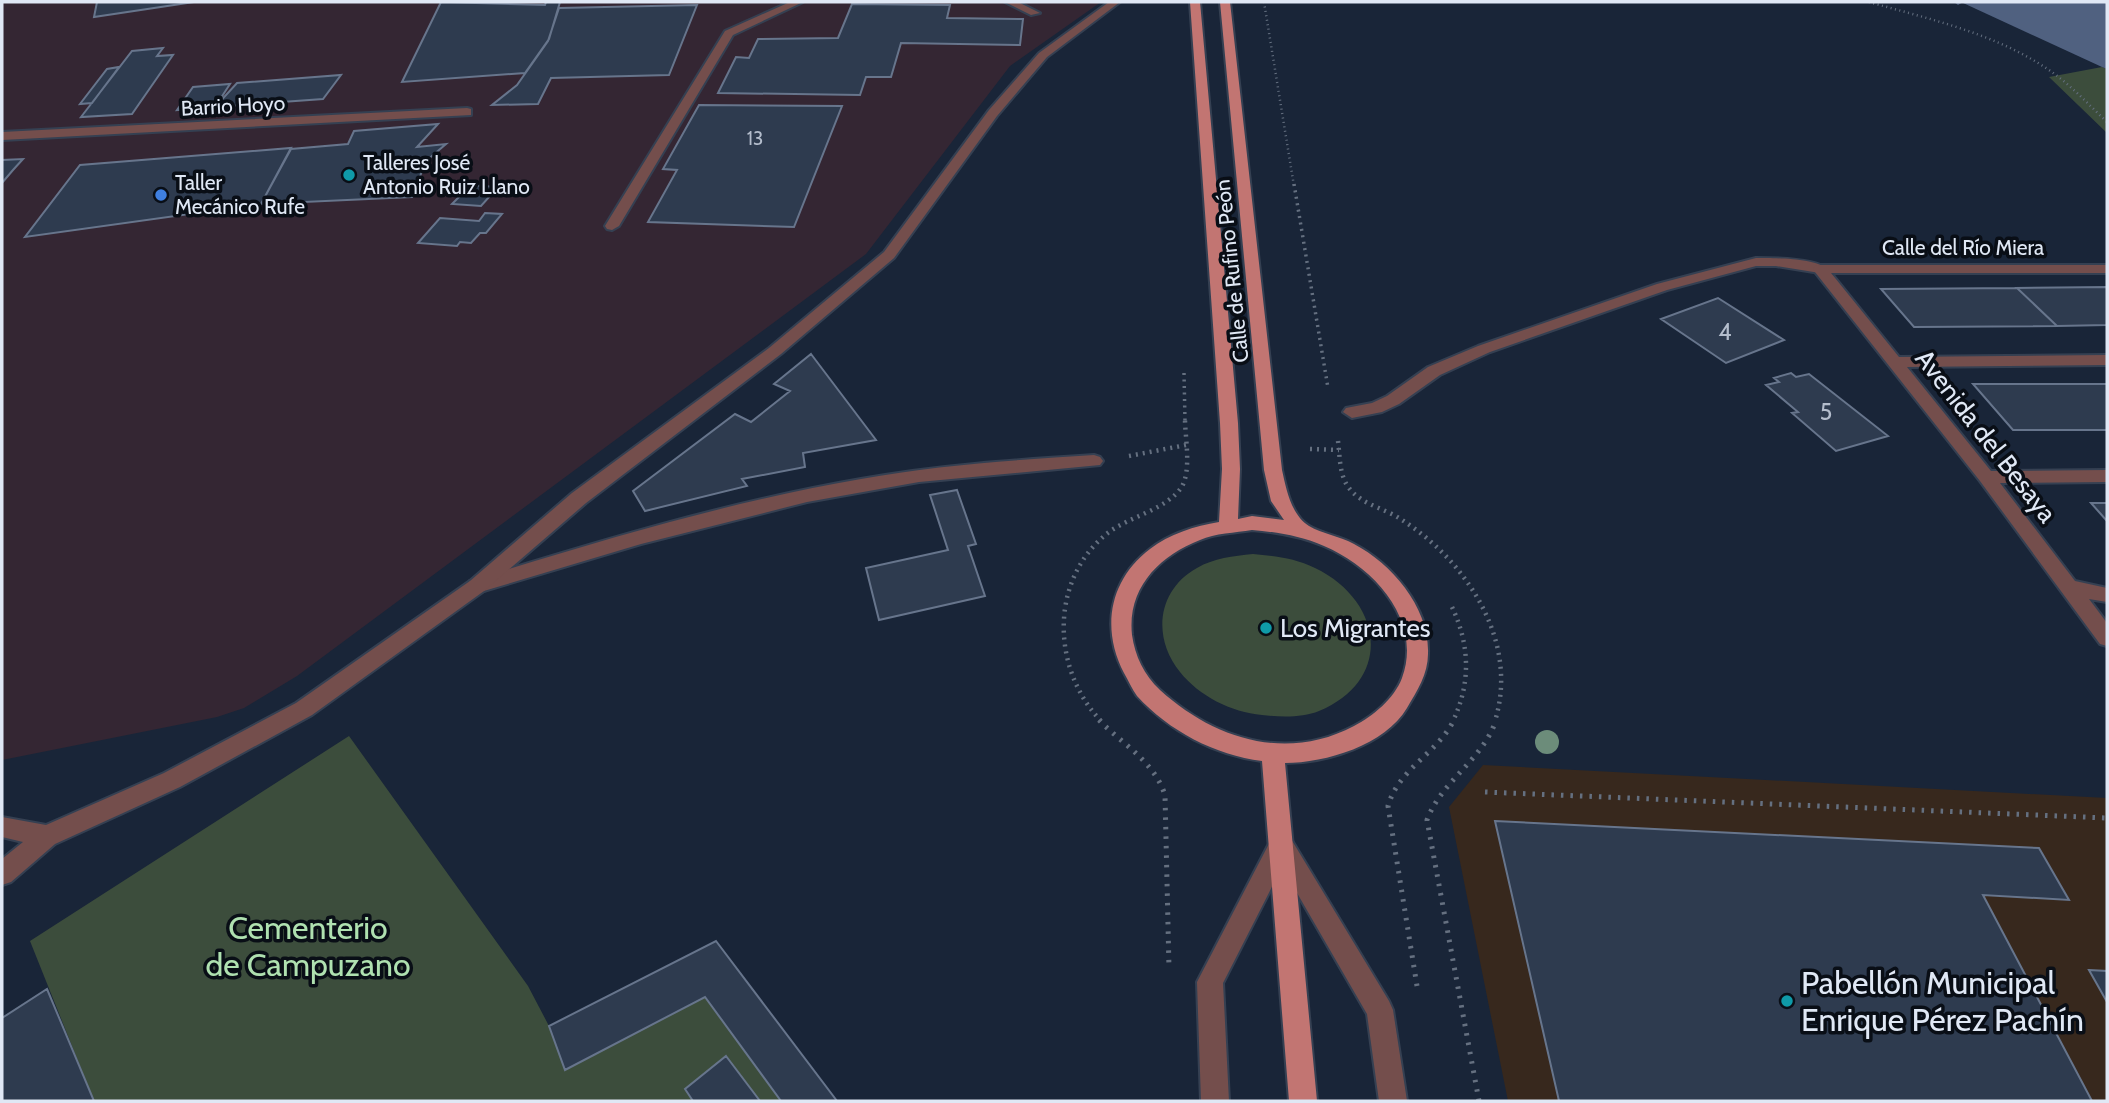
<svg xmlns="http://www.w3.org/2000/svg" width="2109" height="1103" font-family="Cabin,sans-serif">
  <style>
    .industrial { fill: #342633 }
    .education { fill: #37281d }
    .green { fill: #3c4d3c }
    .water { fill: #506180 }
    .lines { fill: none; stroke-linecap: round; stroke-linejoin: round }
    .stream { fill: #506180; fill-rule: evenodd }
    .building { fill: #2e3b4f; stroke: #67758c; stroke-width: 2 }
    .service-casing { stroke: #354052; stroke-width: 4 }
    .minor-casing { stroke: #354052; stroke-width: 4 }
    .primary-casing { stroke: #354052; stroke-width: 4 }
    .path-far3 { stroke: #657080; stroke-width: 2.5; stroke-dasharray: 1 3.5; stroke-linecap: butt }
    .path-far2 { stroke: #657080; stroke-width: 3.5; stroke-dasharray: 2 4.5; stroke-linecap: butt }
    .path-far1 { stroke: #657080; stroke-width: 4.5; stroke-dasharray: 2 5; stroke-linecap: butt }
    .path { stroke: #657080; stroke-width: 5; stroke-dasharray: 2.5 7; stroke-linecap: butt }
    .service { fill: #744e4c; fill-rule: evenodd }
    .minor { fill: #744e4c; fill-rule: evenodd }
    .primary { fill: #c27572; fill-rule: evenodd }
    .tree { fill: #6c8c7a }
    .culture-dot { fill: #0f9aa8; stroke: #090e16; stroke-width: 2.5 }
    .shop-dot { fill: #3f7fe0; stroke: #090e16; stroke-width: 2.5 }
    .labels { text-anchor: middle; stroke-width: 7; stroke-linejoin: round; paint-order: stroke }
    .far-number-label { font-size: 19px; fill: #b4bdcc }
    .far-street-label { font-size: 21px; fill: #e0e8f5; stroke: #090e16 }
    .far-poi-label { font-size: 21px; fill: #e0e8f5; stroke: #090e16; text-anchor: start }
    .number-label { font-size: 23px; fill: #b4bdcc }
    .street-label { font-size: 26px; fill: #e0e8f5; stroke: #090e16 }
    .poi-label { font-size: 26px; fill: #e0e8f5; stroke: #090e16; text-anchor: start }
    .near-park-label { font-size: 32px; fill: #afe1b0; stroke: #090e16 }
    .near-poi-label { font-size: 32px; fill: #e0e8f5; stroke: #090e16; text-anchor: start }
  </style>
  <rect width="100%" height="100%" fill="#192538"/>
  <path class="industrial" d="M2,2H1101L1010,66L866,254L297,676L244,708L217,717L2,760Z"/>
  <path class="education" d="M1483,765L2107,798V1101H1508L1449,807Z"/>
  <path class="green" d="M2102,67L2107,69V133L2049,77Z
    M1253,554C1274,556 1295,558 1315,568C1382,600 1395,679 1319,711C1302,718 1280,717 1262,715C1231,712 1199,696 1180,672C1152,638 1157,590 1197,568C1214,558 1233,556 1253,554Z
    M349,736L528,986L549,1026L716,941L837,1101H94L30,941Z"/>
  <path class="water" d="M1961,2H2107V69L2102,67Z"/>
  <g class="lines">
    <path class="stream" d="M1954,2H1963L1958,5Z"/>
  </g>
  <path class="building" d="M97,2H194L94,17Z
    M441,2L545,5L546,2H560L549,39L525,73L402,82Z
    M852,4L950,5L947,18L1023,19L1020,45L901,43L891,77H866L860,95L718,93L736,57L749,58L758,39L838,38Z
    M697,5L669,75L551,78L538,104L492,105L517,85L548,41L559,8Z
    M163,48L157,56L173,55L132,114L81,117L132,51Z
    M119,67L92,103L80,104L107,69Z
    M341,75L323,99L215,107L237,83Z
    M230,84L215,107L177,110L193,87Z
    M699,105L842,106L794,227L648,222L677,170L663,169Z
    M438,124L417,147L446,144L426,161L412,197L261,204L291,149L348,144L354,131Z
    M291,148L261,204L25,237L80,165Z
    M23,159L13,170L2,183V160Z
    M471,185L498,187L481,206L452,204Z
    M485,213L502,214L486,233H480L471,243L460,242L457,246L418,243L440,218L479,221Z
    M2107,287V325L2057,326L2017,288Z
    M2017,288L2057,326L1914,327L1881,289Z
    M1718,298L1784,340L1726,363L1661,319Z
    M811,354L876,440L803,453L805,467L742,479L747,486L645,511L633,491L735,414L751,422L790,391L774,384Z
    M1791,373L1796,377L1809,374L1888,436L1836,451L1792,413L1798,412L1766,385L1779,382L1774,378Z
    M1973,384H2107V430H2013Z
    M957,490L976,544L968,546L985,596L879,620L866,568L948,550L930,495Z
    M2091,503H2107V521Z
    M1495,821L2039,848L2069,900L1983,895L2092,1101H1559Z
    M716,941L837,1101H781L705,997L565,1070L549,1026Z
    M2089,970L2107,971V1002Z
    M47,989L94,1101H2V1018Z
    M726,1056L760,1101H693L685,1089Z"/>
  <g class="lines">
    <defs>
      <path id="service" d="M790,2H803L733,35L619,226L612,230L607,229L605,226L725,31Z
        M1005,2H1018L1040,13L1031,15Z
        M1756,258C1773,258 1816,258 1827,269L1820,273L1776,266H1756L1667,290L1490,352L1440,375L1399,404L1382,412L1352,418L1343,412L1346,408L1372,403L1387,396L1428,367L1478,346L1657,284Z
        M1094,455L1100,457L1103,461L1100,465L919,482L807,502L641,544L477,593L470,591L467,586L470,581C599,541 728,502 861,479C938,465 1016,460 1094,455Z"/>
      <path id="minor" d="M1109,2H1120L1047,57L997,116L894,258L781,354L586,503L484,591L312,715L180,787L55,844L11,882L2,885V859L23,842L2,837V817L46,825L164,773L296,703L470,581L572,493L769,348L884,252L989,110L1039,53Z
        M467,108L471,109V115L2,140V132Z
        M1820,265H2107V273H1831L1899,357L2107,355V365L1907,367L1991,471L2107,470V482L2000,483L2075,581L2107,588V602L2089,599L2107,623V646L2100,644L1980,481L1815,272L1813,269L1815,266Z
        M1281,833L1291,839L1389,1001L1393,1010L1407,1101H1379L1367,1014L1282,867L1223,983L1229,1101H1201L1197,982L1273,836Z"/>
      <path id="primary" d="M1190,2H1200L1238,423L1240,469L1238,519L1252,516L1284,520L1271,501L1264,470L1220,2H1230L1282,470C1286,488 1291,515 1309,526C1322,534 1340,536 1354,544C1392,564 1430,608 1428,654C1428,674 1417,691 1407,708C1385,745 1326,763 1285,763L1317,1101H1289L1262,761C1215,755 1169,731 1137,696C1132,689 1128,680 1124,673C1101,629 1109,580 1150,549C1169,534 1195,526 1219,522L1222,469L1220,423ZM1252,530C1277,532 1301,536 1324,546C1374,567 1423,621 1402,678C1394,699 1373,716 1354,726C1286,762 1214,739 1160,690C1144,675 1135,656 1132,635C1127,588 1159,556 1200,540C1215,533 1235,533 1252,530Z"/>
    </defs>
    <use href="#service" class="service-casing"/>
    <use href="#minor" class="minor-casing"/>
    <use href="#primary" class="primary-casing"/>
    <path class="path-far3" d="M1264,2L1294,186
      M1869,2C1929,19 1993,33 2046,68C2069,83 2087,103 2107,122"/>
    <path class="path-far2" d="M1294,184L1328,388
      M1184,373L1185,421"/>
    <path class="path-far1" d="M1338,441C1340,456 1339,475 1349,488C1361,504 1383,508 1399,518C1465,559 1520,640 1495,721
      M1310,449L1339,450
      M1129,456L1186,445
      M1452,607C1470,645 1471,683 1453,721
      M1101,721C1051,669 1049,578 1109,532C1131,516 1165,510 1181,488C1192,471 1185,438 1185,419"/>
    <path class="path" d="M1099,720C1122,744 1154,761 1165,795L1169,968
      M1485,792L2107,818
      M1417,986L1388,806C1399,768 1437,754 1454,720
      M1479,1101L1427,820C1442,780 1483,760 1496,720"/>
    <use href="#service" class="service"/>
    <use href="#minor" class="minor"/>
    <use href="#primary" class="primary"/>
  </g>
  <circle class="tree" cx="1547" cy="742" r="12"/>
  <g class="culture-dot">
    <circle cx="349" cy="175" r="7"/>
    <circle cx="1266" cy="628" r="7"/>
    <circle cx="1787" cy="1001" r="7"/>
  </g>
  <circle class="shop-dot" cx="161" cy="195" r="7"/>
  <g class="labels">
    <g class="far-number-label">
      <text x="755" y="145">13</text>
    </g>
    <g class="far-street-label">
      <text transform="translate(233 106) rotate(-3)" y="7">Barrio Hoyo</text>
      <text x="1963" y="255">Calle del Río Miera</text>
      <text transform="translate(1232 271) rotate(-96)" y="7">Calle de Rufino Peón</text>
    </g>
    <g class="far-poi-label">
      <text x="363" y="170">Talleres José<tspan x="363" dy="24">Antonio Ruiz Llano</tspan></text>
      <text x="175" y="190">Taller<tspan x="175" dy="24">Mecánico Rufe</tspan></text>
    </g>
    <g class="number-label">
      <text x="1725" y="340">4</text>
      <text x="1826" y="420">5</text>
    </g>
    <g class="street-label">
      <text transform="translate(1986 436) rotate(52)" y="9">Avenida del Besaya</text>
    </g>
    <g class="poi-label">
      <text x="1280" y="637">Los Migrantes</text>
    </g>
    <g class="near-park-label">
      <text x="308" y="939">Cementerio<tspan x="308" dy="37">de Campuzano</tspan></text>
    </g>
    <g class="near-poi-label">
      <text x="1801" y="994">Pabellón Municipal<tspan x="1801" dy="37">Enrique Pérez Pachín</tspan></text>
    </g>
  </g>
  <rect width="2109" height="1103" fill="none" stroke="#e0e8f5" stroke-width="7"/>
</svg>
